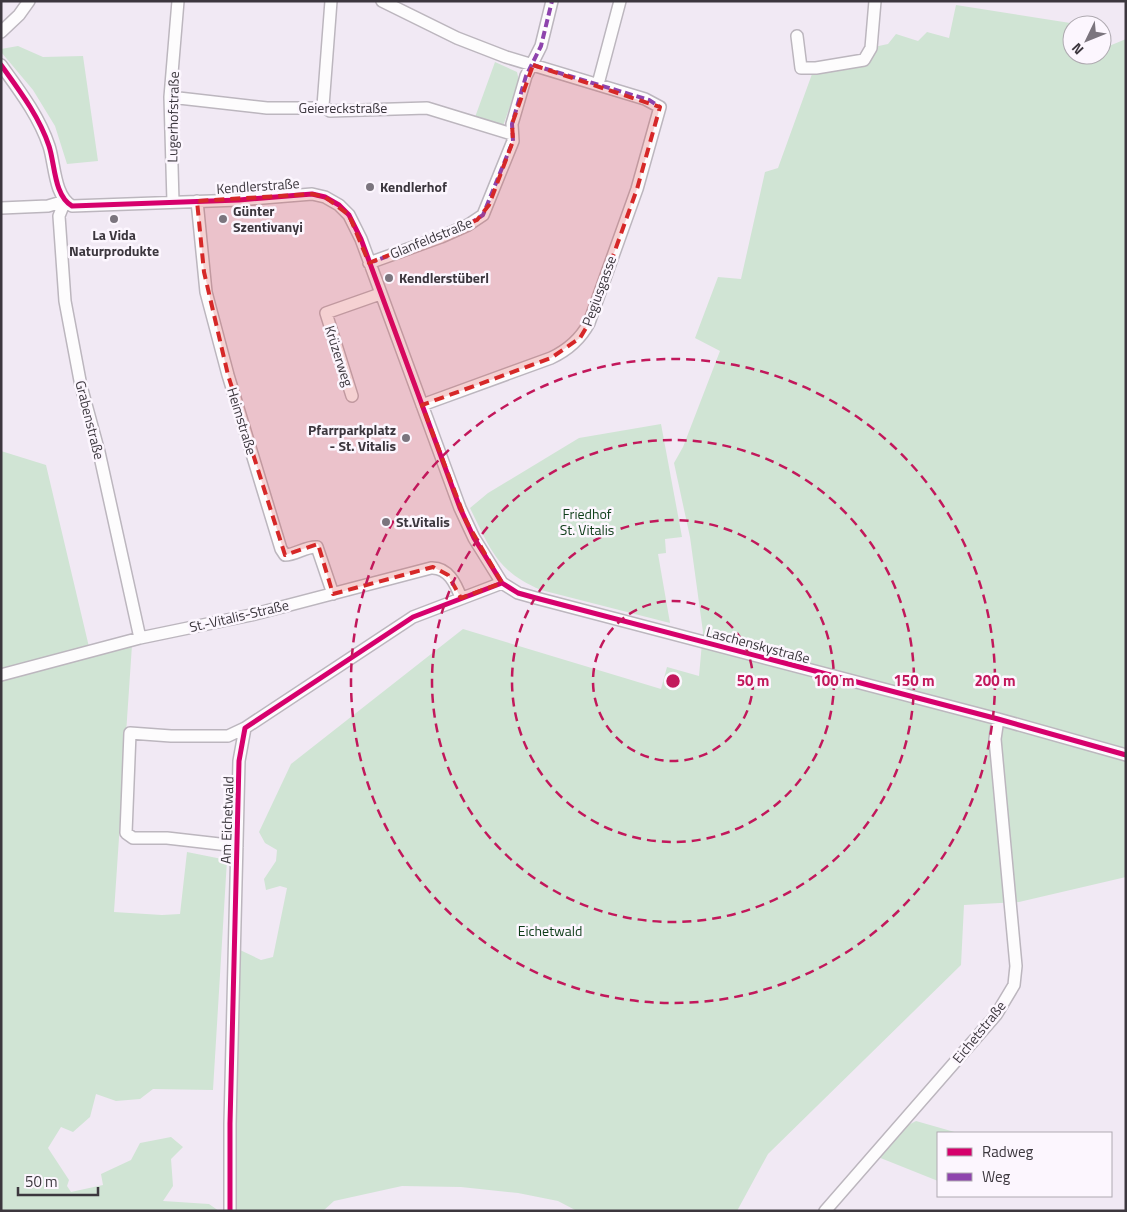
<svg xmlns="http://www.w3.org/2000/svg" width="1127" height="1212" font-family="'Titillium Web',sans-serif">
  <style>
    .green { fill: #d0e4d4 }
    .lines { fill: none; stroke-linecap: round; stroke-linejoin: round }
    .minor-casing { stroke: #bcb6be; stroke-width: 14 }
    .minor { stroke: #fdfcfd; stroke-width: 11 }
    .quiet { stroke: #8e44ad; stroke-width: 4; stroke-dasharray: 8 4; stroke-linecap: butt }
    .cycleway-casing { stroke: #fcf6fe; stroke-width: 8 }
    .cycleway { stroke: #d6006c; stroke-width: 5 }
    .marked { fill: #d62828; fill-opacity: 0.2; stroke: #d62828; stroke-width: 4; stroke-dasharray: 10 6; stroke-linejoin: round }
    .ring { fill: none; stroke: #c2185b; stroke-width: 2.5; stroke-dasharray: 9 6 }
    .poi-dot { fill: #7b757e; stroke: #fcf6fe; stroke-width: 2 }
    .labels { text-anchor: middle; stroke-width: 5; stroke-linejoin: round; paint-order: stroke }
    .street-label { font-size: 14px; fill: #3c373e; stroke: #fcf6fe }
    .poi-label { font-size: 14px; font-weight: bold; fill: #3c373e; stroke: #fcf6fe; text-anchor: start }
    .park-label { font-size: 14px; fill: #0d3c18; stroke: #fcf6fe }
    .centre { fill: #c2185b; stroke: #fcf6fe; stroke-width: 2.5 }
    .ring-label { font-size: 15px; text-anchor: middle; font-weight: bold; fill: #c2185b; stroke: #fcf6fe; stroke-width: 5; stroke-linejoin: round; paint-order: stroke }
  </style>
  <rect width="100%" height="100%" fill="#f1e9f4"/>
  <path class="green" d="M956,5L1083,25H1072V55H1102V38L1109,46L1126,39V877L1019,902L964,905L961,965L768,1154L737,1211H577L558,1201L518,1193L461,1187L402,1186L334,1201L323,1211H234L240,950L261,960L273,957L287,888L280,886L266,890L264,879L276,861L277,850L265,843L259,832L291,764L463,629L661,689L667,667L699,676L703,632L690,537L674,463L683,447L720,351L695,338L718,277L741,279L765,172L778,168L812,74L869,63L874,47L888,44L896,34L918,41L927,32L949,38Z
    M18,46L43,57L83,56L98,161L67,164L55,126L33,90L1,52V49Z
    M495,62L517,72L519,81L503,126L474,120Z
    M661,424L682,537L665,539L666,553L658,554L670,623L541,590C497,572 490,548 470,508L488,493L579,438Z
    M1,451L46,465L89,647L1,673Z
    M132,645L114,912L162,915L180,914L187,852L227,860L213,1090L153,1089L140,1099L116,1101L96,1094L90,1117L73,1132L61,1127L48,1148L69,1180L67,1186L71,1192L103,1185L101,1174L131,1160L140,1143L171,1137L183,1147L171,1159L173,1186L163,1201L209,1204L219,1211H1V678Z
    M916,1121L958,1133H938V1181L878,1157L908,1125Z"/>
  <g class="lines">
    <defs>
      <path id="minor" d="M382,1L457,38L506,57L645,99L660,107L637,189L589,323C580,340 568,350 551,358L422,405
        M1,32L19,15L29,1
        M797,36L801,68H816L864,60L871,48L875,1
        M1,65C19,90 39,116 49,146C55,164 54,196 72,206L239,200L312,194L325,197L339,205L349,215L361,239L460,508L474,538L502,583L518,593L536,598L998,719L1126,755
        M598,84L620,1
        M170,97L267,108H316L323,106L330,111L427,108L512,134
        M323,106L331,1
        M65,201L59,216L65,301L81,386L99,452L140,638
        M197,201L206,292L228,375L281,549L285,555C296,555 306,546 317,547L333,594
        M173,202L170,97L178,1
        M1,208L48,206L65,201
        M369,263L441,237L468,225L483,215L513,141L512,124L526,76L541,46L552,1
        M352,396L326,313L380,294
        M1,675L140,638L251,615L431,568C448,567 456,584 461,598
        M237,846L167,838H133L126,833L130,733L171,736H228L245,728
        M230,1211V1124L239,761L245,728L413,617L502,583
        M825,1211L996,1015L1014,985L1016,966L995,739L998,719"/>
    </defs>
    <use href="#minor" class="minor-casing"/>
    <use href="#minor" class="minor"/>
    <path class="quiet" d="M533,65L649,100L660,107
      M369,263L441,237L468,225L483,215L513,141L512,124L526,76L541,46L552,1"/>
    <defs>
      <path id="cycleway" d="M1,65C19,90 39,116 49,146C55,164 54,196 72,206L239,200L312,194L325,197L339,205L349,215L361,239L460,508L474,538L502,583L518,593L536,598L998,719L1126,755
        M230,1211V1124L239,761L245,728L413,617L502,583"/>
    </defs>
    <use href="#cycleway" class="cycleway-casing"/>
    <use href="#cycleway" class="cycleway"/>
  </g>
  <path class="marked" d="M533,65L660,107L637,189L589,323L580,338L551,358L422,405L466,521L502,583L461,598L448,575L433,567L333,594L318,544L285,555L228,375L204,272L197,201L312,194L325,197L349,215L369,263L477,220L489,205L513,141L512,124Z"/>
  <g class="ring">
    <circle cx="673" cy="681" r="80"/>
    <circle cx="673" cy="681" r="161"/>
    <circle cx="673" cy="681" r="241"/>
    <circle cx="673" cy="681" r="322"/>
  </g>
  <g class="poi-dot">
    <circle cx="370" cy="187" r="5"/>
    <circle cx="114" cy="219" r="5"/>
    <circle cx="223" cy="219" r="5"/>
    <circle cx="389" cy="278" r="5"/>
    <circle cx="406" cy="438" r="5"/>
    <circle cx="386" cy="522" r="5"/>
  </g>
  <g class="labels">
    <g class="street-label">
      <text x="343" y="113">Geiereckstraße</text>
      <text transform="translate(173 117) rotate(-89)" y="5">Lugerhofstraße</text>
      <text transform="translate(258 186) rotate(-4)" y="5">Kendlerstraße</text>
      <text transform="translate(431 238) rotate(-22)" y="5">Glanfeldstraße</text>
      <text transform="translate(599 291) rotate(-70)" y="5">Pegiusgasse</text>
      <text transform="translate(339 356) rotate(72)" y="5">Krüzerweg</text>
      <text transform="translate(90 420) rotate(76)" y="5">Grabenstraße</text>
      <text transform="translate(242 421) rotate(73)" y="5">Heimstraße</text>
      <text transform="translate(239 616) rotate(-13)" y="5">St.-Vitalis-Straße</text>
      <text transform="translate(758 645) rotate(15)" y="5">Laschenskystraße</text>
      <text transform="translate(227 820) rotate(-88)" y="5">Am Eichetwald</text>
      <text transform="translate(979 1032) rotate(-51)" y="5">Eichetstraße</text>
    </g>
    <g class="poi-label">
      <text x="380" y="192">Kendlerhof</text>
      <text x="233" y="216">Günter<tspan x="233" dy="16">Szentivanyi</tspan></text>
      <text x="114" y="240" text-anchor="middle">La Vida<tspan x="114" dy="16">Naturprodukte</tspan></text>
      <text x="399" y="283">Kendlerstüberl</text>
      <text x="396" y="435" text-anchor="end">Pfarrparkplatz<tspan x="396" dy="16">- St. Vitalis</tspan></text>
      <text x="396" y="527">St.Vitalis</text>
    </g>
    <g class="park-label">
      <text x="587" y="519">Friedhof<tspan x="587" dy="16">St. Vitalis</tspan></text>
      <text x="550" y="936">Eichetwald</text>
    </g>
  </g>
  <circle cx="673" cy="681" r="8" class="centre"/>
  <g class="ring-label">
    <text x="753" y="686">50 m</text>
    <text x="834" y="686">100 m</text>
    <text x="914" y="686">150 m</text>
    <text x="995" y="686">200 m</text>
  </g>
  <rect width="1127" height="1212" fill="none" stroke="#3c373e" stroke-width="5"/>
  <rect x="937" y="1132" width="175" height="65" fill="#fcf6fe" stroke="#afaab1"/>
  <rect x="947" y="1148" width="25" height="8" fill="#d6006c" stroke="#afaab1"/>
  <text x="982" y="1157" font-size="15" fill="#3c373e">Radweg</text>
  <rect x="947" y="1173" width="25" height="8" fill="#8e44ad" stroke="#afaab1"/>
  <text x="982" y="1182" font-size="15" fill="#3c373e">Weg</text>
  <g transform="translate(1087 40) rotate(227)"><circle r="24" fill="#fcf6fe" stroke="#afaab1"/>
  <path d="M0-4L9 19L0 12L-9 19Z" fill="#7b757e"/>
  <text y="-8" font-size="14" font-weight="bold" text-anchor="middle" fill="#3c373e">N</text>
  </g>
  <path d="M18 1187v8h80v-8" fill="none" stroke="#3c373e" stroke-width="2.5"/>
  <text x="25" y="1187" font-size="15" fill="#3c373e" stroke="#fcf6fe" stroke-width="4" paint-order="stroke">50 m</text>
</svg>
